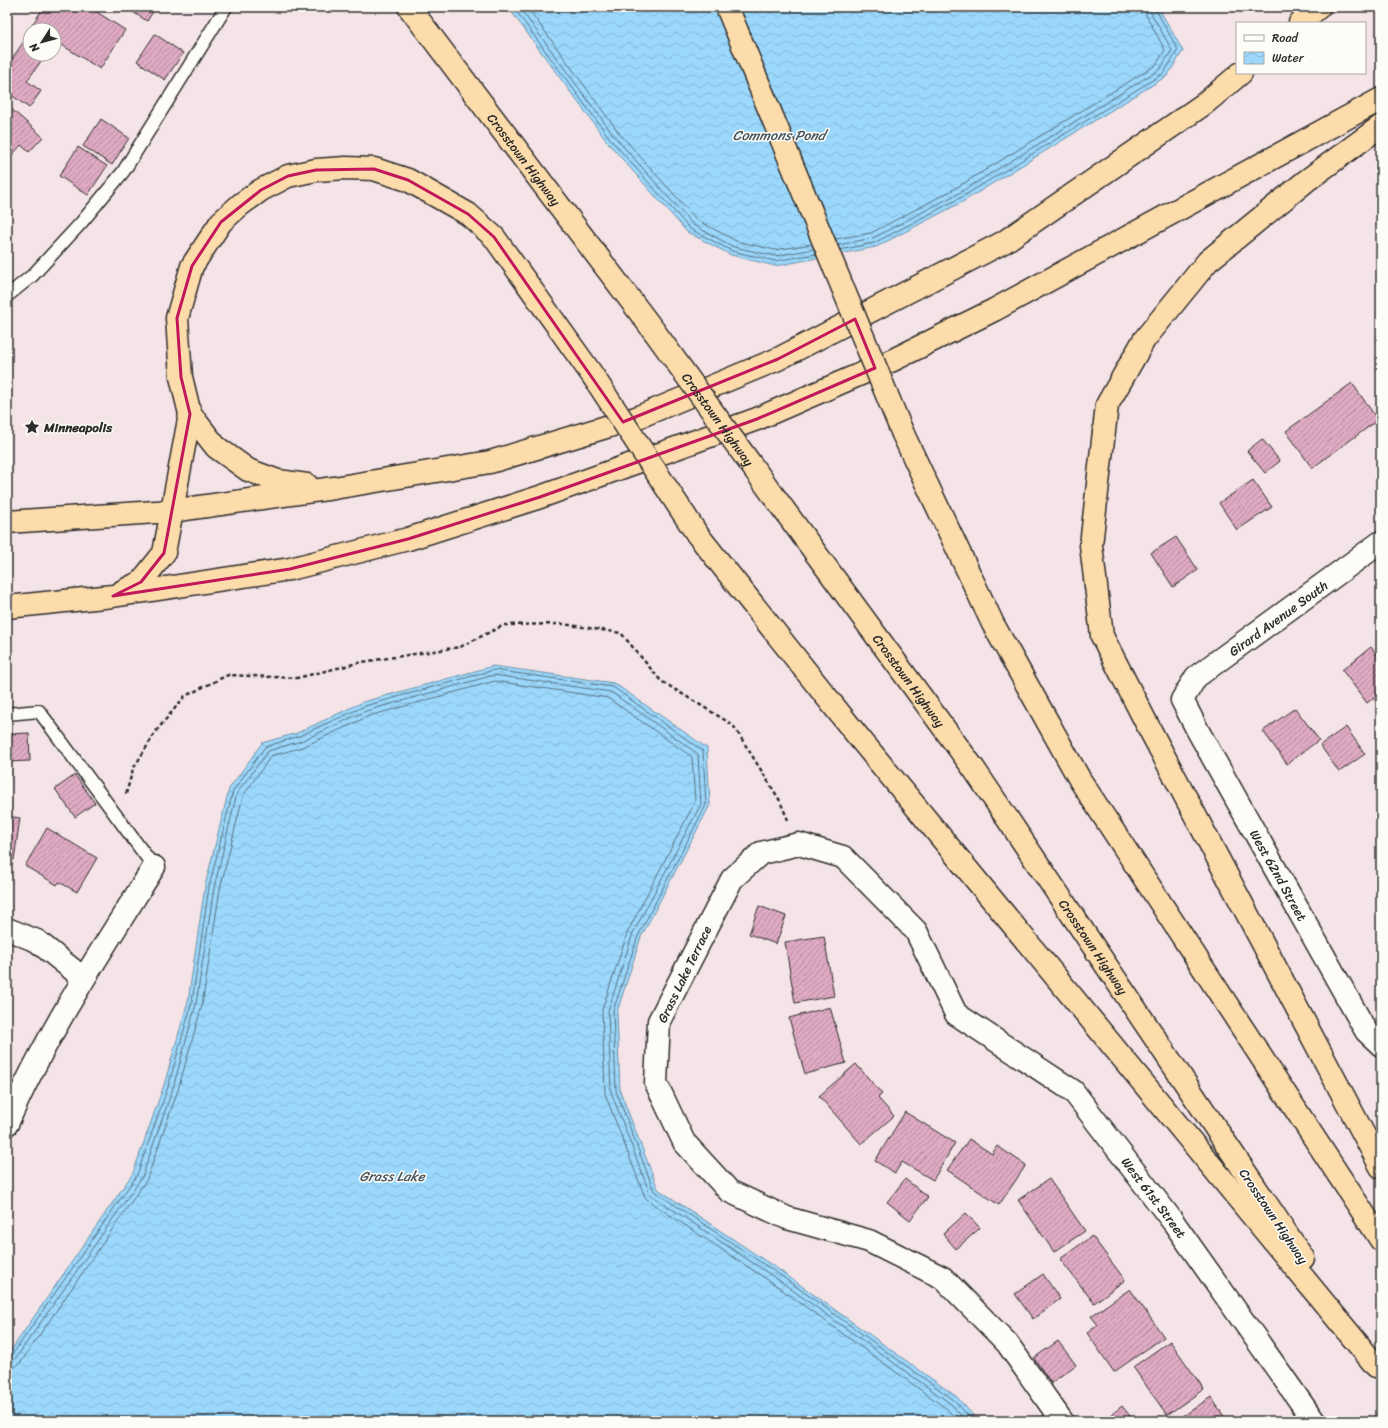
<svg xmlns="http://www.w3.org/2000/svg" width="1388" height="1428" font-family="Sriracha,sans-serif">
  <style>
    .water { fill: url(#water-waves); stroke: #6e93a8 }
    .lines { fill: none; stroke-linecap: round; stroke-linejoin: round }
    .shore { stroke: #58707f; stroke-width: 1 }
    .building { fill: url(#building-hatch); stroke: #2b2b2b }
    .lane-casing { stroke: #2b2b2b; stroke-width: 15 }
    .street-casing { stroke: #2b2b2b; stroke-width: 25 }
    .highway-casing { stroke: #2b2b2b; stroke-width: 25 }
    .path { stroke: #2b2b2b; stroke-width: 2.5; stroke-dasharray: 4 3; stroke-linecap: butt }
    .lane { stroke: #fdfcf7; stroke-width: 12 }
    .street { stroke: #fdfcf7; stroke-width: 22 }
    .highway { stroke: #fddcac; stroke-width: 22 }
    .highway-bridge-casing { stroke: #2b2b2b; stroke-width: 25; stroke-linecap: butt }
    .highway-bridge { stroke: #fddcac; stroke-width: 22 }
    .marked { fill: none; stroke: #c2185b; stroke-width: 3; stroke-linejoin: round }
    .labels { text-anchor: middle; stroke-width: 3; stroke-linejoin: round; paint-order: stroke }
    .street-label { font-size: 13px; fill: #2b2b2b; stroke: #fdfcf7 }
    .poi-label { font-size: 13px; font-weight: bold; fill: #2b2b2b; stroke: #fdfcf7; text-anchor: start }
    .water-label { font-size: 14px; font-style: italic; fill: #47565f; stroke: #fdfcf7 }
  </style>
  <defs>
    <pattern id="water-waves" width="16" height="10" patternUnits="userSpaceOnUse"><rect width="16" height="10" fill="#9bd8fc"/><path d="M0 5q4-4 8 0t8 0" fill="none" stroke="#86bad8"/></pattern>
    <pattern id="building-hatch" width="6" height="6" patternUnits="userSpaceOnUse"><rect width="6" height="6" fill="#dfaac3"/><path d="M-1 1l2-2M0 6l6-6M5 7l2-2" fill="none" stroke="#b58b9f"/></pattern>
  </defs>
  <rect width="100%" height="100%" fill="#f4e3e7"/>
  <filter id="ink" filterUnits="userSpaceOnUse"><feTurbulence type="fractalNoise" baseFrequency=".025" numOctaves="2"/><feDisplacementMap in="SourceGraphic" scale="8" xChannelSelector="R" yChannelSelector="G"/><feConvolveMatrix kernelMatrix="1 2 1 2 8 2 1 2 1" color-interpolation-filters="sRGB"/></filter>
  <g filter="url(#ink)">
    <path class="water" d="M508,7H1158L1183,51L1167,76L964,201L876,247L775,266L731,255L687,232L608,143Z
      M493,666L614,683L707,748L710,805L641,937L617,1012L620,1091L658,1189L782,1272L957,1397L978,1421H7V1356L133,1173L164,1085L188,1001L205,886L229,789L262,743L297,733L363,702Z"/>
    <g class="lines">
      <path class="shore" d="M513,7L611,140L690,229L732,251L775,261L816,254
        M519,7L615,137L693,225L734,247L775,256L814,249
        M527,7L619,133L697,220L736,241L775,250L812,244
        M836,239L871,233L956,188L1156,65L1165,50L1146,15L1144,7
        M838,245L873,238L959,193L1160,69L1172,50L1151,13L1150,7
        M840,250L874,243L962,197L1164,73L1178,50L1156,10L1155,7
        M7,1357L12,1355L137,1175L168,1087L192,1002L209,887L233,791L265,747L299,736L365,706L494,670L613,687L703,751L706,805L638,936L613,1011L616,1091L654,1191L780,1275L954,1400L973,1421
        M7,1363L12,1362L16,1358L142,1177L173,1088L196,1004L214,888L237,793L268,751L301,741L366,711L494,675L611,692L698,754L701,804L633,933L608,1011L611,1092L650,1194L654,1197L777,1279L951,1404L966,1421
        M7,1369L15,1367L21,1362L147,1179L178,1090L202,1005L220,889L243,796L271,756L303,747L369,716L495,681L608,698L692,757L695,802L628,931L602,1010L605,1094L645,1197L650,1202L774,1284L947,1409L958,1421"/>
    </g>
    <path class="building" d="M44,7H89L125,30L100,69L54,40V30H39L32,25Z
      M125,7H156L147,21Z
      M29,34L30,35V54H46L27,81L41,91L29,108L7,92V66Z
      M155,34L183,53L165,80L137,61Z
      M7,105L43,137L29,152L21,145L7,161Z
      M101,119L129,138L112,165L83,146Z
      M78,147L107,166L88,195L59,176Z
      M1352,383L1378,420L1312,468L1286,431Z
      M1262,439L1280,461L1265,473L1247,451Z
      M1253,480L1272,507L1237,530L1219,503Z
      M1176,537L1198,570L1173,587L1151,553Z
      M1371,647L1381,660V692L1367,703L1342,670Z
      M1295,708L1319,740L1287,764L1263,731Z
      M1346,727L1365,754L1339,772L1320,745Z
      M29,733L30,761L7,762V734Z
      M75,775L95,803L75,817L55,789Z
      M7,816L20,818L14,860L7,859Z
      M47,828L97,858L77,892L59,882L57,885L25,866Z
      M759,906L786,916L776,944L749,934Z
      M824,936L834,996L795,1003L785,942Z
      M830,1007L846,1063L805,1074L789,1018Z
      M856,1064L882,1094L878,1098L894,1116L861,1144L819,1096Z
      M905,1112L955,1143L933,1180L902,1162L895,1173L875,1161Z
      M969,1139L992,1154L997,1146L1026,1165L999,1205L947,1170Z
      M905,1179L928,1197L910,1220L887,1202Z
      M1049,1179L1085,1231L1054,1252L1018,1200Z
      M966,1213L980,1228L956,1249L943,1234Z
      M1092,1236L1125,1280L1094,1303L1060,1259Z
      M1043,1274L1060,1299L1033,1319L1015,1294Z
      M1130,1289L1164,1337L1114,1372L1087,1333L1098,1325L1091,1316Z
      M1058,1341L1076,1365L1051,1383L1034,1358Z
      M1170,1341L1204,1389L1167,1415L1133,1367Z
      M1211,1397L1227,1421H1176Z
      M1122,1406L1134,1421H1104Z"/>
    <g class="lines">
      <defs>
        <path id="lane" d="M7,296L33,275L81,223L123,172L226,7
          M7,714L39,711L154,867"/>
        <g id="street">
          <path id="s1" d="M1381,542L1196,677L1182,700L1198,731L1366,1031L1381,1045"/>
          <path d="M7,929L37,941L83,978"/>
          <path d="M7,1124C46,1034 101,951 154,867"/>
          <path id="s2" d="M1062,1421L1007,1343L943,1278L869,1241L787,1218L729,1191L684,1142L656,1083L659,1021L732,879L761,853L799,844L843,857L916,931L956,1014L1073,1091L1174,1223L1314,1421"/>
        </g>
        <g id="highway">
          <path id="s3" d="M409,7L654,331"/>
          <path d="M1300,23L1319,7"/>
          <path d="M1381,126L1306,181L1208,261L1144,340L1107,405L1091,545L1102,636L1149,728L1381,1167"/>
          <path d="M190,414L216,447L248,470L278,481L307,485"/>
          <path d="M903,434L993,624L1080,780L1381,1240"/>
          <path id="s4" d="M776,499L974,769L1303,1258"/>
          <path d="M7,522L171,511L334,488L490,462L636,418L778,359L1004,242L1204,104L1241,73"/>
          <path d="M697,534L856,734L1376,1366"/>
          <path d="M123,591L141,582L164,553L190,414L181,377L177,318L192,266L221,222L240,205L261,190L288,176L316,170L346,168L374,169L408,180L468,214L494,237L593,376"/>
          <path d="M7,607L113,596L290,569L408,539L540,497L757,419L893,360L994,310L1381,99"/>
        </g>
      </defs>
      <use href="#lane" class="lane-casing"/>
      <use href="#street" class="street-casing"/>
      <use href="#highway" class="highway-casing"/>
      <path class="path" d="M126,794L133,769L157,730L185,696L228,675L297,678L362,662L460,647L504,625L563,624L621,633L661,681L733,725L779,799L788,820
        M1378,1071L1381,1094"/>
      <use href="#lane" class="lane"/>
      <use href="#street" class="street"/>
      <use href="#highway" class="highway"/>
      <defs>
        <g id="highway-bridge">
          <path d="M727,7L903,434"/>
          <path id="s5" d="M654,331L776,499"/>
          <path d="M593,376L697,534"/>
        </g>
      </defs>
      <use href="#highway-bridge" class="highway-bridge-casing"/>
      <use href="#highway-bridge" class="highway-bridge"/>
    </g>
  </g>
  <path class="marked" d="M374,169L408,180L468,214L494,237L623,422L778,359L855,319L875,368L757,419L540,497L408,539L290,569L113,596L141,582L164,553L190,414L181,377L177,318L192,266L221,222L261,190L288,176L316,170Z"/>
  <defs>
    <symbol id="sight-bare" viewBox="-9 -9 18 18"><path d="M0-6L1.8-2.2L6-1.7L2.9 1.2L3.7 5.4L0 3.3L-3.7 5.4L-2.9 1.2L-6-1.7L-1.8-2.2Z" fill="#2b2b2b" stroke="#fdfcf7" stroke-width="2.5" paint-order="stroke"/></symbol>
  </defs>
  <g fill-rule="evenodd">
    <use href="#sight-bare" x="21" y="416" width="22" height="22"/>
  </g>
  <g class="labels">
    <g class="street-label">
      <text dy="5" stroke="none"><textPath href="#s3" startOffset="191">Crosstown Highway</textPath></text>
      <text dy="5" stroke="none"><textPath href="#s5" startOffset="109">Crosstown Highway</textPath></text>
      <text transform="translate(1278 618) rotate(-36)" y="5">Girard Avenue South</text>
      <text dy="5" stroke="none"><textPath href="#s4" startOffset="225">Crosstown Highway</textPath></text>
      <text dy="5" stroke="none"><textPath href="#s1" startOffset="456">West 62nd Street</textPath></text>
      <text dy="5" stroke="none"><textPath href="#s4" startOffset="549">Crosstown Highway</textPath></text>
      <text transform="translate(684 974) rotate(-64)" y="5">Grass Lake Terrace</text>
      <text dy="5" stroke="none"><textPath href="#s2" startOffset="1366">West 61st Street</textPath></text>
      <text transform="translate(1274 1216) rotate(56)" y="5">Crosstown Highway</text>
    </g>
    <g class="poi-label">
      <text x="44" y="432">Minneapolis</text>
    </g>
    <g class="water-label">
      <text x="779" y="140">Commons Pond</text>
      <text x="392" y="1181">Grass Lake</text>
    </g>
  </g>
  <rect width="1388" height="1428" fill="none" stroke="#fdfcf7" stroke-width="24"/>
  <rect x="12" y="12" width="1364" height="1404" fill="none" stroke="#2b2b2b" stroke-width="1.5" filter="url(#ink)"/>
  <rect x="1236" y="22" width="130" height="52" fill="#fdfcf7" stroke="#a9a8a5"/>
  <rect x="1244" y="35" width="20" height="6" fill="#fdfcf7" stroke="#a9a8a5"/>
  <text x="1272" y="42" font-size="12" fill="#2b2b2b">Road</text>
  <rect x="1244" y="52" width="20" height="12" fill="url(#water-waves)" stroke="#a9a8a5"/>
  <text x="1272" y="62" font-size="12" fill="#2b2b2b">Water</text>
  <g transform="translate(42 42) rotate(234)"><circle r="19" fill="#fdfcf7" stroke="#a9a8a5"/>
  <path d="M0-3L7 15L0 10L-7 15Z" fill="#2b2b2b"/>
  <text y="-6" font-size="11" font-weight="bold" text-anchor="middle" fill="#2b2b2b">N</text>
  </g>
</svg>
